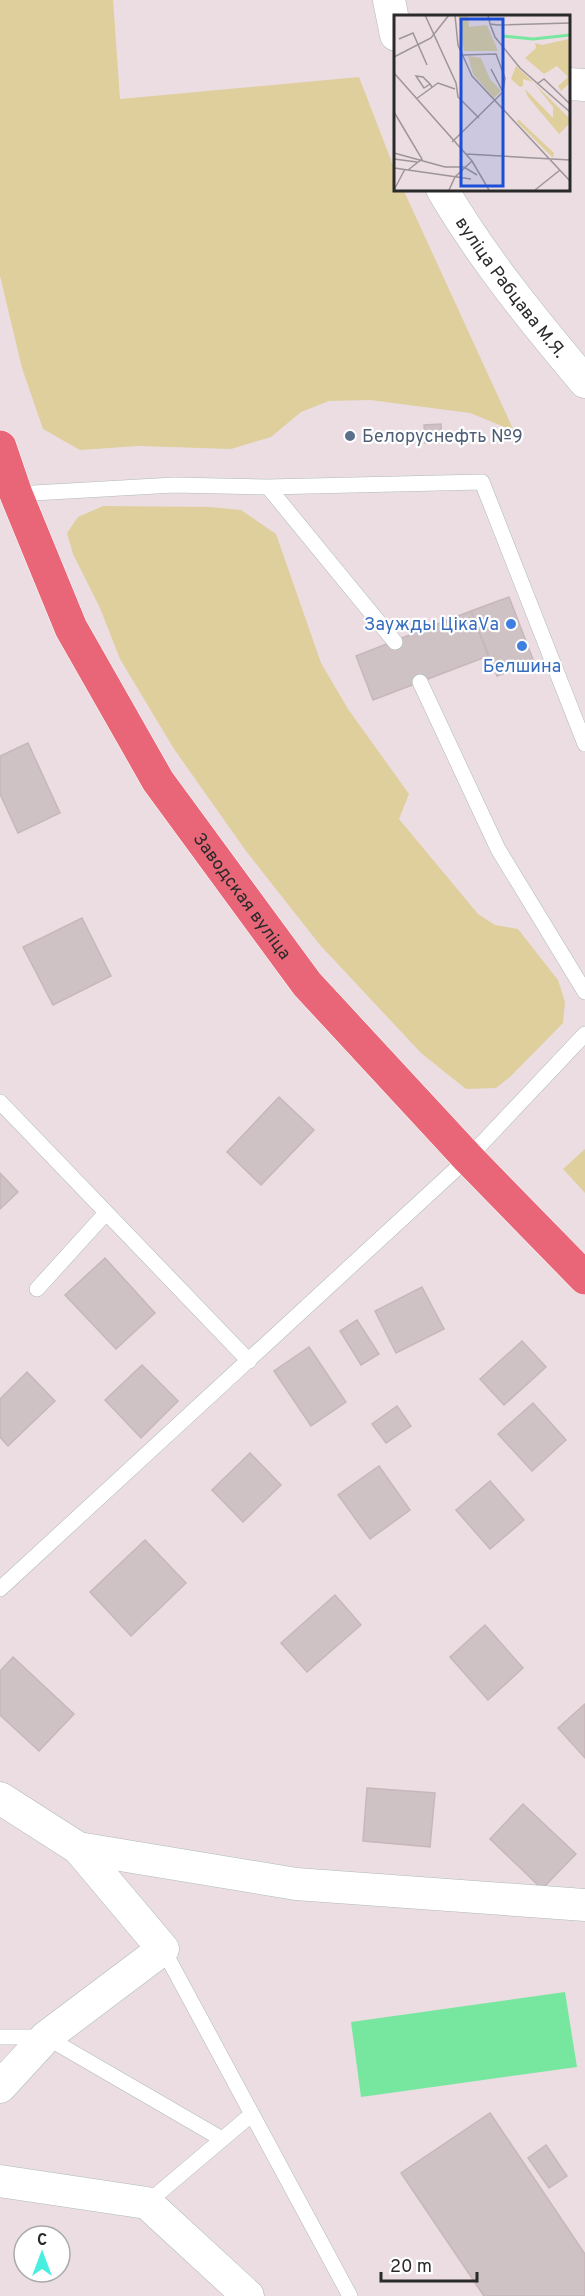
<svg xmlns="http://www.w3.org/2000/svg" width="585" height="2296" font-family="Overpass,sans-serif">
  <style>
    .green { fill: #dfcf9d }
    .water { fill: #77e7a0 }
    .building { fill: #cec2c5; stroke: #c7b7bb; stroke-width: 1.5 }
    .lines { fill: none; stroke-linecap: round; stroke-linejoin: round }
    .service-casing { stroke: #aebab9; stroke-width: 16 }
    .minor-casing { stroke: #aebab9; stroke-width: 33 }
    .primary-casing { stroke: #fff; stroke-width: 34 }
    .service { stroke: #fff; stroke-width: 15 }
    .minor { stroke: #fff; stroke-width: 32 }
    .primary { stroke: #e86677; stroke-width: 33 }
    .service-dot { fill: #5c6f8a; stroke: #fff; stroke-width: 2 }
    .shop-dot { fill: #3f7fe0; stroke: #fff; stroke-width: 2 }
    .labels { text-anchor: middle; stroke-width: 4.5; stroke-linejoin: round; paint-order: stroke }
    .street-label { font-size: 18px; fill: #2a2a2a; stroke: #fff }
    .service-label { font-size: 18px; fill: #4e5e75; stroke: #fff; text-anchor: start }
    .shop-label { font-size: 18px; fill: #366cbe; stroke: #fff; text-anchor: end }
    .inset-river { fill: none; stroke: #77e7a0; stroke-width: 3 }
    .inset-road { fill: none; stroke: #9e9598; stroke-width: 1.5 }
    .view { fill: #1d4ed8; fill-opacity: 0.15; stroke: #1d4ed8; stroke-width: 3 }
    .inset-edge { fill: none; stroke: #2a2a2a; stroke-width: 3 }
  </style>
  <rect width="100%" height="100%" fill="#ebdde2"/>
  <path class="green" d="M0,0H113L120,99L359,77L396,173V189H403L514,431L470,413L370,400L329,401L301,412L271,437L231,449L138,446L80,450L43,429L22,368L0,276Z
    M103,506L210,507L241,510L276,534L321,663L348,709L409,794L399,819L478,914L495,925L518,929L558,980L565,1002L563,1023L511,1076L496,1088L466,1089L421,1053L320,945L246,851L174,749L120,659L100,608L73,554L67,533L78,517Z
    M585,1149V1193L563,1169Z"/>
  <path class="water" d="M565,1992L577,2067L361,2097L351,2022Z"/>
  <path class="building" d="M441,424L442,443H425L424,425Z
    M509,597L534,662L497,676L471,611Z
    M471,611L488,656L373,700L356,656Z
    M28,743L60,813L18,833L0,794V756Z
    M82,918L111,976L53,1005L23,947Z
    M279,1097L314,1130L261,1185L227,1152Z
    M0,1173L18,1192L0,1209Z
    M105,1258L155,1313L116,1349L65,1295Z
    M422,1287L444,1329L396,1353L375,1311Z
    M357,1320L379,1354L361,1365L340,1331Z
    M522,1341L546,1367L504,1405L480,1379Z
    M309,1347L346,1402L311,1426L274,1371Z
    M142,1365L178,1401L141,1438L105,1400Z
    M27,1372L55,1401L8,1446L0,1437V1399Z
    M533,1403L566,1440L532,1471L498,1434Z
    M397,1406L411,1426L386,1443L372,1424Z
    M250,1453L281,1485L243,1522L212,1490Z
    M379,1466L410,1510L370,1539L338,1495Z
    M490,1481L524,1520L490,1549L456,1510Z
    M145,1540L186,1583L131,1636L90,1592Z
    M335,1595L361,1625L307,1672L281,1643Z
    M485,1625L523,1668L488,1700L450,1657Z
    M13,1657L74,1714L39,1751L0,1715V1671Z
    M585,1704V1758L558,1728Z
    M367,1788L435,1793L430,1847L363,1841Z
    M523,1804L576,1854L542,1889L490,1839Z
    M490,2113L585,2254V2296H484L401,2173Z
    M546,2145L567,2176L549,2188L528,2158Z"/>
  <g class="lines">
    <defs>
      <path id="service" d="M268,487L395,642
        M16,494L174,485L268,487L482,482L585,744
        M420,682L498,849L585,992
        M0,1102L249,1361
        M37,1289L105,1214
        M0,1589L468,1158L585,1034
        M163,1949L350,2296
        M0,2037H46L222,2139
        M147,2203L252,2114"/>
      <g id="minor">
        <path d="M389,0L396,35"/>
        <path d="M568,84L585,85"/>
        <path id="s1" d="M442,189C483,259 533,320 585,382"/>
        <path d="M0,1798L78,1848L163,1949L46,2037L0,2087"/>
        <path d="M78,1848L296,1884L585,1905"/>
        <path d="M0,2181L147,2203L248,2296"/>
      </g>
      <g id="primary">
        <path id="s2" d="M0,447L16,494L71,628L158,781L307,984L468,1158L585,1278"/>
      </g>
    </defs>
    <use href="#service" class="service-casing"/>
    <use href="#minor" class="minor-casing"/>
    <use href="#primary" class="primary-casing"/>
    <use href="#service" class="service"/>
    <use href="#minor" class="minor"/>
    <use href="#primary" class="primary"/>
  </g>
  <circle class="service-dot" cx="350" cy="436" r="6"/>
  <g class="shop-dot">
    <circle cx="511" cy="624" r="6"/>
    <circle cx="522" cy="646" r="6"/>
  </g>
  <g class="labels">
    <g class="street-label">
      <text dy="6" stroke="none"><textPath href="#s1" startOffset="120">вуліца Рабцава М.Я.</textPath></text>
      <text dy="6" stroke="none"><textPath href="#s2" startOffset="513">Заводская вуліца</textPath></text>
    </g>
    <g class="service-label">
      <text x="362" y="442">Белоруснефть №9</text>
    </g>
    <g class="shop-label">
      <text x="499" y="630">Заужды ЦікаVа</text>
      <text x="522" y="672" text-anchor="middle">Белшина</text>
    </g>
  </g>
  <g transform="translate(394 15)">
    <rect width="176" height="176" fill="#ebdde2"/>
    <path d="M64,0H74L75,12L93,10L104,36H70ZM175,24V69L167,76L164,71L174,62L163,51L150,59L131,43L142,33L141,28L148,30ZM74,41L87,43L96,64L107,76L100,83L79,59ZM122,51L139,67L129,64V71L126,72L117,64ZM140,68L175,103V109L165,119L134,82L131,74L159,103V92ZM124,104L160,138L159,143L123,107Z" fill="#dfcf9d"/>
    <path class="inset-river" d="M109,21L139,24L176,20"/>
    <path class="inset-road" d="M31,0L62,68L64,82L85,103M61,0L64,30L78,61L176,166M94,0L96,9L104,10L176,8M96,9L101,22L126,53L176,97M5,24L19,18L33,50M0,42L37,23L55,0M97,54L109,77M0,58L78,146L95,175M36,69L30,73L22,61L29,62L36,69L38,72M143,69L150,64L176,89M22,84L44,68L61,74M0,97L28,144L14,155M58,127L109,77L111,63L102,39L68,40M0,138L51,152H70L83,160M72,139L176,145M0,144L23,147M0,153L77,164M0,175L11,154M55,175L61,162L78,146M141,175L166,155"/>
    <path class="view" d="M67,4H109V171H67Z"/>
    <rect width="176" height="176" class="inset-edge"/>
  </g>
  <g transform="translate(42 2254)"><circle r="28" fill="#ffffff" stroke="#aaaaaa" stroke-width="1.5"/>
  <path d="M0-4.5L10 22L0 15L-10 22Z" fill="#47efe1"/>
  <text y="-9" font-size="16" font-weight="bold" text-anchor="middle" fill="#2a2a2a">С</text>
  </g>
  <path d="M381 2272v9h96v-9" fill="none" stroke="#2a2a2a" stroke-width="3"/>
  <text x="390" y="2272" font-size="18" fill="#2a2a2a" stroke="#ffffff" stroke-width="4.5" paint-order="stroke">20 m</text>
</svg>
